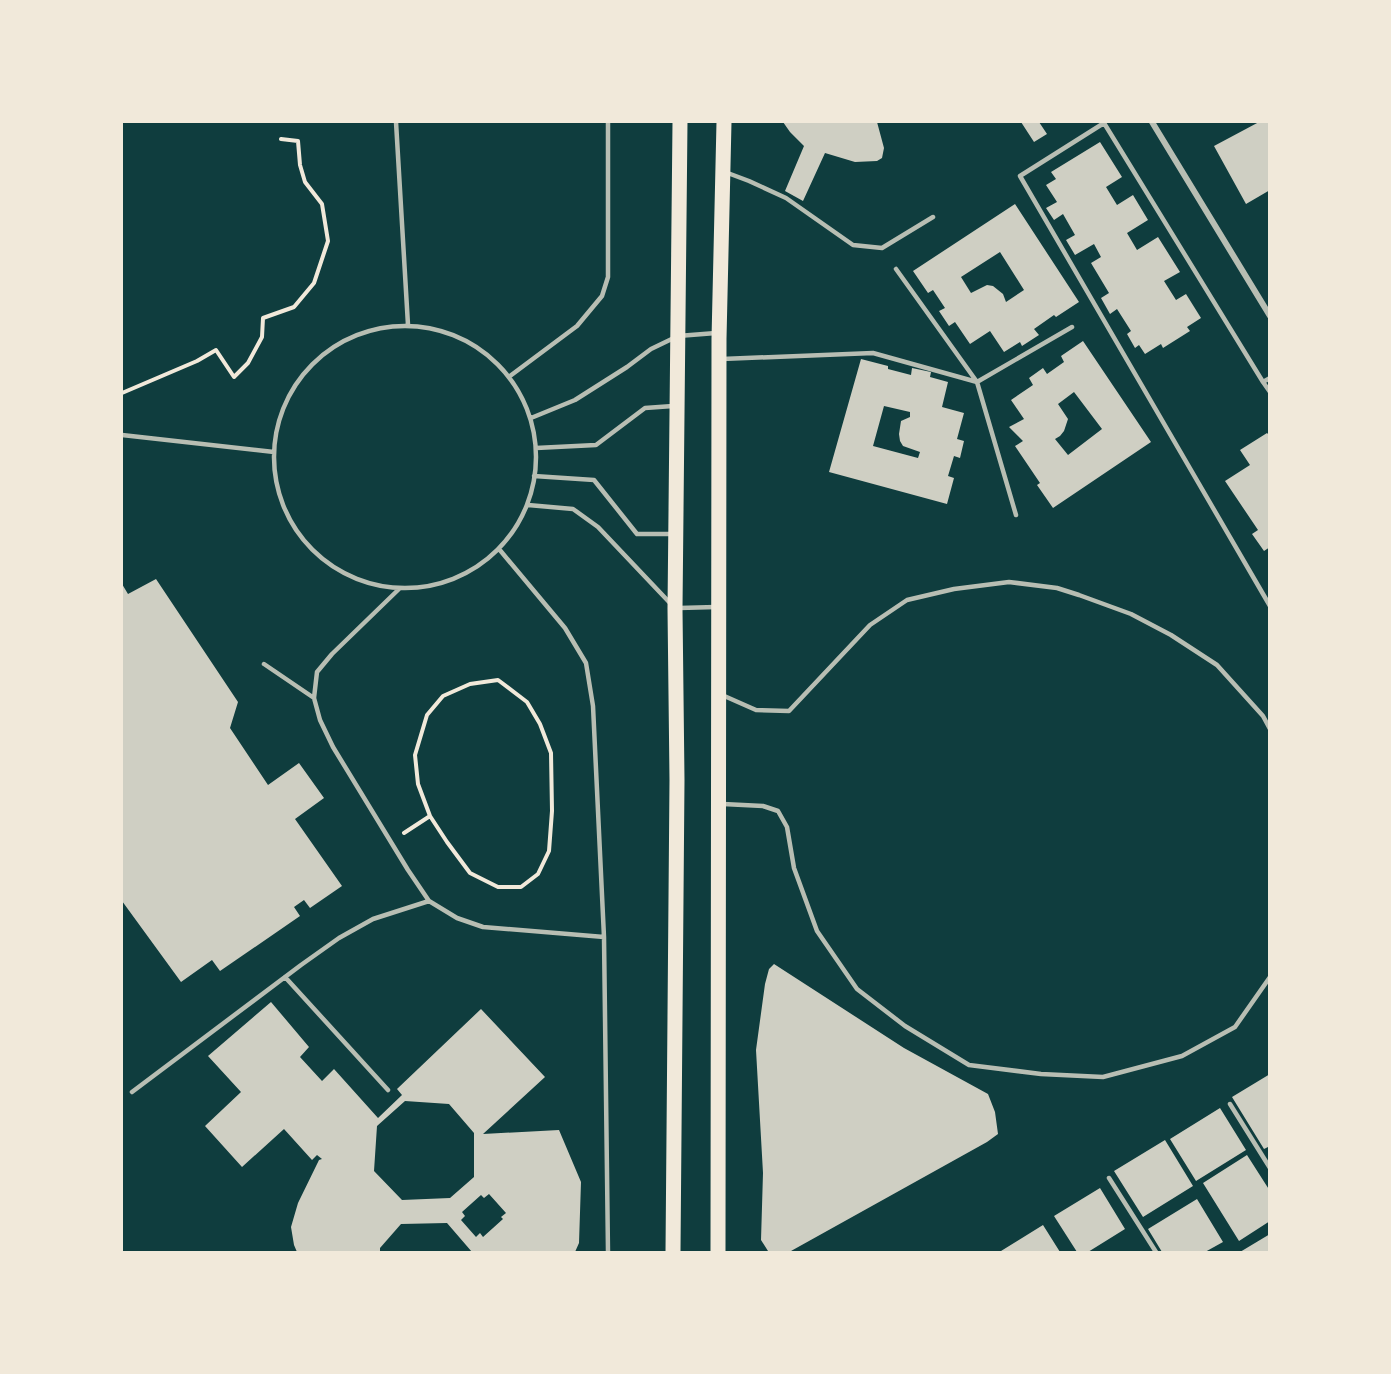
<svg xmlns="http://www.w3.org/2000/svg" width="1391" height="1374" font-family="'Zilla Slab',serif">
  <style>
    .building { fill: #cfcfc3; fill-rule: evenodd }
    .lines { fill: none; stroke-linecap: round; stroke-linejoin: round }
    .path { stroke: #f1e9da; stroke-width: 4 }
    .service { stroke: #b8beb3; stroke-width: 4.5 }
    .minor { stroke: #b8beb3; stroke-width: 6 }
    .primary { stroke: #f1e9da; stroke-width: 15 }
  </style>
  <rect width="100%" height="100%" fill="#0f3d3e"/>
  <path class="building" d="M783,122H877L884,148L882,158L877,161L855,162L825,153L803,201L785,191L804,146L790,132Z
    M1021,122H1039L1047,134L1034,142Z
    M1259,122H1270V190L1246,204L1214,146Z
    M1100,142L1122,177L1106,187L1117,205L1133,195L1148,220L1127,233L1137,250L1158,237L1180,272L1164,281L1176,300L1186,294L1201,318L1187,327L1190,331L1163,348L1161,344L1145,354L1139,345L1135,348L1127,334L1131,331L1117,309L1110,314L1101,298L1109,293L1091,263L1101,257L1094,244L1075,255L1066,240L1075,235L1063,214L1054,220L1046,208L1057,202L1046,185L1056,179L1051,172Z
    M1015,204L1079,302L1056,317L1054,315L1034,329L1039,335L1022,346L1020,342L1004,352L990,331L970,344L955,322L949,326L939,311L945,308L933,290L928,293L913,271ZM1000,252L1024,290L1006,302L1003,294L993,286L987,285L971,293L961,277Z
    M1083,341L1151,442L1053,508L1037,485L1040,483L1015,446L1023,441L1009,427L1024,419L1011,400L1033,385L1029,378L1043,368L1047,374L1064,362L1061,356ZM1074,392L1102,429L1068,455L1055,439L1060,436L1064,431L1068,419L1058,404Z
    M861,359L888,366V369L911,375L912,368L931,372L930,377L948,382L942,407L964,413L957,439L964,441L960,458L954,456L948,476L954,478L947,504L829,472ZM884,406L910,412V417L901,421L899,434L900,441L903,446L920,452L918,458L873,446Z
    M1267,433L1270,436V547L1264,551L1252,534L1258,530L1225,481L1250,465L1240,450Z
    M156,579L238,702L230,728L268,785L299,763L324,798L295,819L342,886L310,908L304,900L294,907L300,916L220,971L212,960L181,982L122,901V584L128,594Z
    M774,964L904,1048L988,1094L995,1112L998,1134L987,1142L791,1251L786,1252H772L768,1251L761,1240L763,1173L756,1050L765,984L769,969Z
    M271,1002L309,1047L300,1057L322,1081L334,1069L378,1118L402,1095L397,1089L481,1009L545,1077L483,1134L559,1130L581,1182L579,1243L575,1252H472L447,1223L401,1224L380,1248V1252H297L294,1245L291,1227L298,1203L319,1160L322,1159L317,1155L312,1160L284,1129L242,1167L205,1126L241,1092L208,1056ZM405,1101L449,1104L474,1133V1177L450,1198L402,1200L374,1171L377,1126ZM489,1194L506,1213L501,1217L503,1219L483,1237L480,1233L476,1237L461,1220L465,1216L462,1212L481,1195L484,1198Z
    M1270,1074V1146L1264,1149L1232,1097Z
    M1220,1108L1246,1150L1196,1181L1170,1139Z
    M1165,1140L1193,1186L1143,1217L1114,1171Z
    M1247,1155L1270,1191V1221L1239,1241L1203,1183Z
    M1100,1188L1125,1229L1088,1252H1077L1054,1216Z
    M1197,1199L1223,1242L1205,1252H1162L1148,1229Z
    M1043,1225L1060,1252H1003L1001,1251Z
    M1270,1234V1252H1240Z"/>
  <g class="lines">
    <path class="path" d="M122,393L197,361L216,350L234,377L248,363L262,337L263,318L294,307L314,283L328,241L322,204L305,182L300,165L298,141L281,139
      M404,833L430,816L447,842L470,873L498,887H521L538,874L549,851L552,811L551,753L540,724L527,702L498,680L470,684L443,696L427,715L415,755L418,784L430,816"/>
    <path class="service" d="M396,122L408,325
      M725,172L749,181L786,198L853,245L882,248L933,217
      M896,269L977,382L1016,515
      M274 457a131 131 0 1 1 262 0a131 131 0 1 1-262 0Z
      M722,359L873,353L977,382L1072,327
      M510,376L577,326L602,296L608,277V122
      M1270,378L1263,382L1104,123L1020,176L1270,606
      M1263,382L1270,392
      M531,418L575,400L627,367L651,349L678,336L716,333
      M122,435L274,452
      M536,448L596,445L645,408L673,406
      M534,476L594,480L637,534H673
      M528,505L573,509L598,527L670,603
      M499,549L565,628L586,663L593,706L604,937L608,1252
      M399,589L332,654L317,672L314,698L320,720L333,747L408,870L429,901L457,918L483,927L604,937
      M679,608L716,607
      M264,664L314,698
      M722,695L756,710L789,711L870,625L907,600L954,589L1009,582L1057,588L1079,595L1131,614L1171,635L1217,665L1263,716L1270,729
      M723,804L763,806L778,811L787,827L794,868L817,931L857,989L905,1026L969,1065L1041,1074L1103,1077L1182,1056L1235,1027L1270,977
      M285,977L388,1090
      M132,1092L301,965L339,938L373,919L429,901
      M1230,1104L1270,1168
      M1109,1178L1156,1252"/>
    <path class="minor" d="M1152,122L1270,316"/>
    <path class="primary" d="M673,1252L677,780L675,609L680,122
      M718,1252L719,339L724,122"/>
  </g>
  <rect width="1391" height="1374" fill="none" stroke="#f1e9da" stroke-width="246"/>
</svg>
